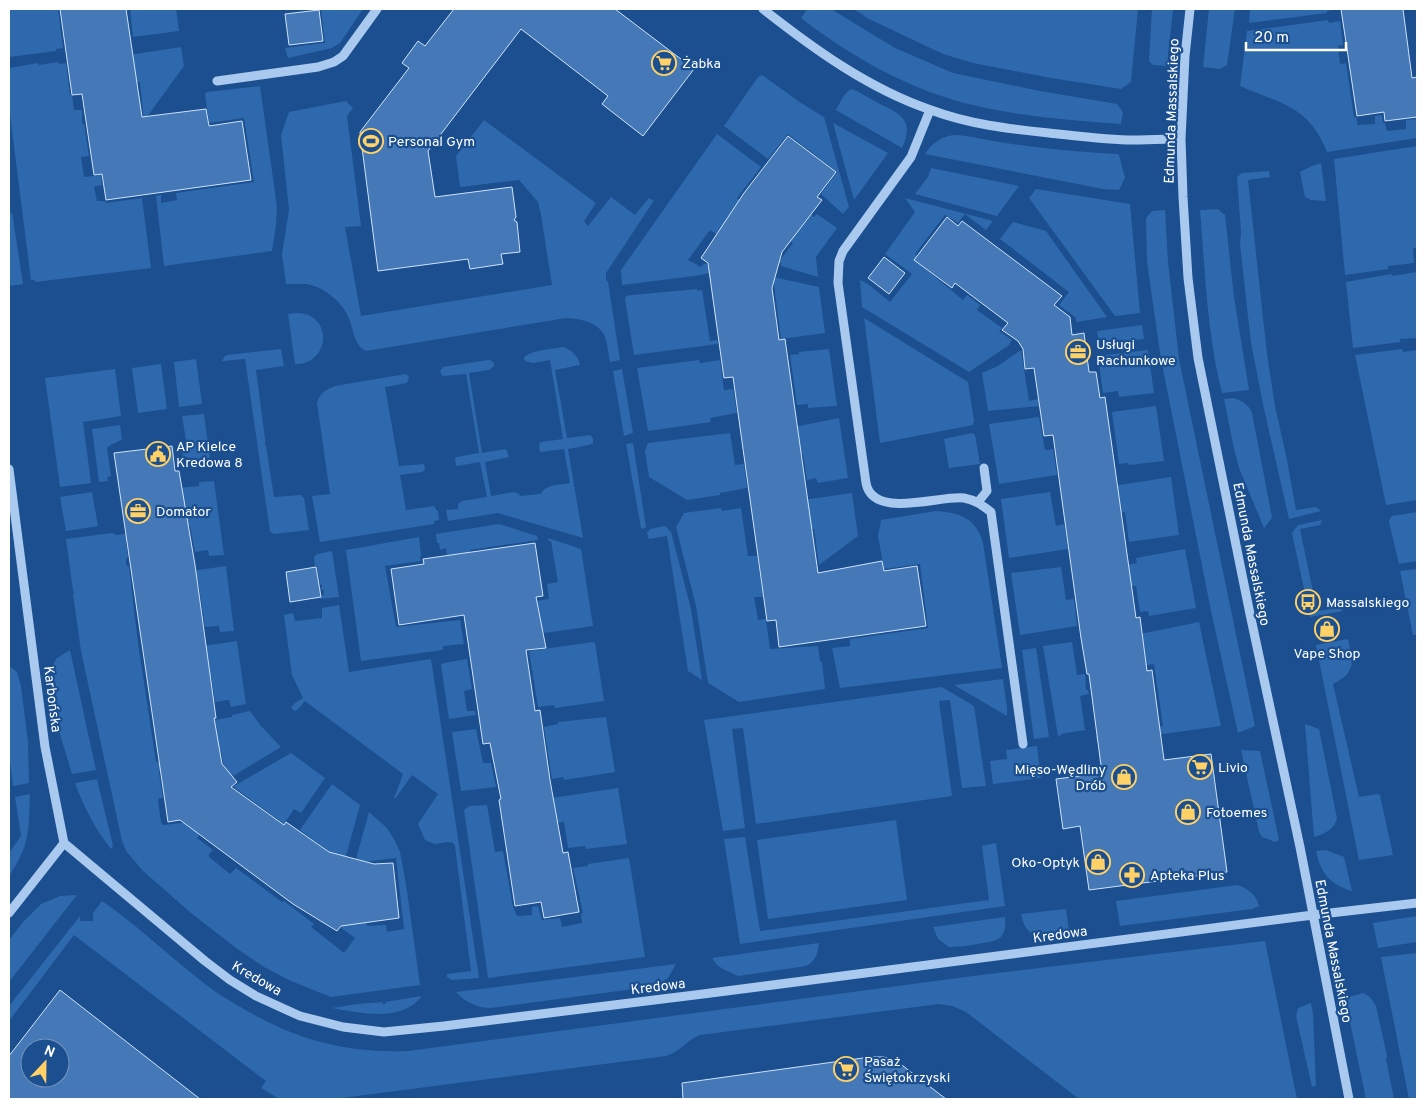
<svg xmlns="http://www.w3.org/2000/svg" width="1426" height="1108" font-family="Overpass,sans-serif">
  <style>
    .green { fill: #2e69ad }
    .building { fill: #4478b7; stroke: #cfe3fa; fill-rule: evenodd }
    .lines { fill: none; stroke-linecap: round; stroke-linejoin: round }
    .minor { stroke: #a9c9ee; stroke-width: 9 }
    .labels { text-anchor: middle; stroke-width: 4.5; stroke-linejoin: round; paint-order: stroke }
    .poi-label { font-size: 14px; fill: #fff; stroke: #1b4f8f; text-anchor: start }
    .street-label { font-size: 14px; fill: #fff; stroke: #1b4f8f }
  </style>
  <rect width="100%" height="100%" fill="#1b4f8f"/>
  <path class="green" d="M9,9H58L63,48L56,49V51L9,57Z
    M130,9H176L179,31L133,37Z
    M321,9H363L340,43L332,48L288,58L285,48L325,43Z
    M807,9H831L895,48L953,73L1040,91L1117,104L1123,112L1121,124C1072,120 1024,117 977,106C913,92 853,58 801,18Z
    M854,9H1138L1131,82L1121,89L1051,78L973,63L943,54L867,18Z
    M1152,9H1173L1167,66L1153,65L1149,61Z
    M1209,9H1235L1227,65L1220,69L1203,67Z
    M1250,9H1338L1327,11V13L1249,23Z
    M1328,20L1329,23L1340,21L1343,45L1338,46L1340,64L1346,63L1354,117H1356L1358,125L1375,124V116L1382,115L1383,123H1385L1387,131L1406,129V120L1417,119V138L1327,152C1309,106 1281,104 1240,86L1247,31Z
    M181,47L184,66L144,121L140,82L133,83L129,55Z
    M59,62V64L66,63L70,95H72L74,110H82V124H84L89,156L81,157L84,177L101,175L102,185L94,187L97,201H105L106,203L142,198L151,268L35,282V280H31L9,107V68L38,63L39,65Z
    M762,75L801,103L824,117L849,207L843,214L821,194L837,172L788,134L768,159L724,126L758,77Z
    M260,86L277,207L276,225L272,251L164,266L156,196L161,195V203L177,200L176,193L254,182L244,118L209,123L205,94L207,92Z
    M852,89C862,93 870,99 880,104C903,115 914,121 902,148L836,110C840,103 844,92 852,89Z
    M346,101L353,108L347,116L361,226L345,227L361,316L552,285L541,215L538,202L519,180L460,187L456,156L484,120L596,203L584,221L588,226L611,197L635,215L649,198L654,201L657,196L606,273V280L608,282L620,360L610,362C608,354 608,345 605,337C599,322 581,319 566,318L366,351C354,345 354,332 350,321C344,303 325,287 306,284C299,284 293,284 286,284L282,254L289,210L281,135L289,112Z
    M833,123L888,153L854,200Z
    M717,134L761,167L737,198L744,205L729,226L724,223L716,234L710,230L688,260L701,267L705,263L710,267V273L694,276L622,285L621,270Z
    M956,135C973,136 989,141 1006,143C1043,149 1081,152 1118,154L1119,155L1125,178L1119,190L1103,189L925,154C933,142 942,136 956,135Z
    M1417,146V247L1413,249L1414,263L1388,266V269L1345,275L1334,159Z
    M1321,163L1326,201L1311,200L1305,197L1300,172L1312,166Z
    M931,168L1019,186L997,216L915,194L928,177Z
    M1269,171L1270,177L1248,180L1267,354L1275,406L1286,455L1296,510L1316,507L1321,511L1289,519L1264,409L1251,343L1240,245L1241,232L1237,177L1242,173Z
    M1036,189L1130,204L1140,313L1115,316L1029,198Z
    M905,198L993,221L986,230L965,214L958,223L945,215L915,254L926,262L923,267L963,300L967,295L980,305L977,310L1002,328L999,331L1012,340L1009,345L969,372L862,307L860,280L868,284L890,302L912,274L885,254L915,212Z
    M1218,209L1225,215L1234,297L1249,390L1222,393C1207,334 1205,271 1200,210Z
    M1165,210L1168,262L1179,359L1255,726L1238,733L1211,611L1161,359L1147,262L1146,218L1152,211Z
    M12,212L23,284L9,286V214Z
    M808,212L814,217L817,214L837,228L816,257L818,277L781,266V263H778L793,243L788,239Z
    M1013,222L1046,231L1107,317L1077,322L1075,317L1059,305L1069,292L1000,239Z
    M1417,272V338L1400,339V342L1353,348L1346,282L1391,274L1392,276Z
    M773,277L819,287L825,333L781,339Z
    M697,289L698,291L702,290L710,341L717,340L718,344L634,355L625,299L626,296L632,295Z
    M297,313C302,313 308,314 312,317C329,328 326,354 307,362C303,364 299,364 295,364L288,314Z
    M864,318L968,382L974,421L973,425L880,443Z
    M1142,325L1144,339L1099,344L1097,331Z
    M563,347C572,350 578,356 580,365L555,370L567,438L591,435L593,439V443L589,445L568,449L583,538L498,513L448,521L446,510L458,509V504L462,501L487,497L480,462L457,466L456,465L455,458L457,457L479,453L466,374L443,376L441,374L440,371L443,367L488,360H490L494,363V366L489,370L469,373L482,453L506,449L509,457L485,462L491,496L514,492L519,494L520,496L541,494C545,484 560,485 570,483L564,449L540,452L539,444L541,442L563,439L550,360L533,363L525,361L524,358C529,350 554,349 563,347Z
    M281,349L284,366L256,370L265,439V445L266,446L274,497L301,495L304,498L309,530L274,534L270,532L245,359L222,361L225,356L227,355Z
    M829,349L837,406L808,408V404L797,405L790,355L799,354V352Z
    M1402,349L1403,352L1417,350V500L1386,505L1355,355Z
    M1021,350L1029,401L1038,399L1039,406L988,411L982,373L998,366Z
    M1148,350L1154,393L1119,397L1118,391L1103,393L1098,356Z
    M196,359L202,404L179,407L174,362Z
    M699,360L700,363L720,360L724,390L733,389L737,413L710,418L711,422L648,431L637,368Z
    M161,364L167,409L138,413L132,368Z
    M115,369L121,416L83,422L91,483L60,487L45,378Z
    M622,369L633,433L624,436L613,371Z
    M406,374L409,377L407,383L385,387L399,466L424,464L425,470L422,472L400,475L406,510L434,506L437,511H438L439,520L434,521V524L320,542L312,496L330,494L317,403C320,393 325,390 335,386Z
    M1233,398C1242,400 1249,405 1252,413L1271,512L1272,518L1264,528L1239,468L1234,449L1224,399Z
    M1156,406L1164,461L1129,465L1128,463L1119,464L1112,412Z
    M204,414L210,458L189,461L188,457L183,458L181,447L187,446L182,416Z
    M1039,417L1045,450L1053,449L1057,475L999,484L989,424Z
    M839,418L848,478L818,483L816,478L807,480L803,454L798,455L794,427Z
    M120,425L122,439C117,443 112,443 107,448L111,476L107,477L108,481L99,482L92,429Z
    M730,433L735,465L744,464L747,488L720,493V495L687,500L649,477L645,451L648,443Z
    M972,433L975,435L980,464L949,468L944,439Z
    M633,443L646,527L643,529L641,528L626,444Z
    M1171,477L1179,535L1129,542L1125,512L1118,513L1113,486Z
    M214,481L224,555L209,556L208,550L195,552L190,526H185L179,488L199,486V482Z
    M92,492L98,526L66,531L60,497Z
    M1050,492L1056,526L1064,524L1068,549L1009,558L1001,499Z
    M852,493L858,536L819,565L814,529H806L803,500Z
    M721,508L722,511L741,508L748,556H757L763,597H754L758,620L766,619L770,649L818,646L820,661L822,662L825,689L739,702L708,683L696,606L676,527L684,513Z
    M936,511C961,513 976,518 983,543L1002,668L840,688L832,648L850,646V639L928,628L920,564L884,569L878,536L881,520Z
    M1417,512V561L1399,564L1389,522L1390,518L1392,516Z
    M1322,520L1320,525L1300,529L1317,611L1339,608L1343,611L1310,617L1292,533L1298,525Z
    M499,524L537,536L538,540L470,550V553L447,557L446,548L440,550L439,543H437L436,534Z
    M665,526L671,532L691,609L702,680L688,671L667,536L649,539L648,537L647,533L650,529Z
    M112,533L117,535L125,534L126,538L134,537L135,541L126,543L128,557L126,559V565L129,567L138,643L156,762L163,761L165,770L159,771V773L163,798H159L158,801L161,822L163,825L191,822L202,831L197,838L213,850L209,854V857L230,874L236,868L282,902L284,901L314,924L311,927L344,953L355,938L341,928L350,917L365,915L367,926L386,925L387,932L404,929L396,858L356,863L357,855L369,812L387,828L395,841L400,852L406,884L420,985L331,997L291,981L264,967L236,948L191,913L143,871L126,851L122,841L81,651L73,594L75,592L73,591L66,539Z
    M419,537L421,556L420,557L421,561L385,566L396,627L460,620L464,644L443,646V650L361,661L346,550Z
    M548,538L581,549L593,626L545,633L544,631L528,633L487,608L549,599L547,584L558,582L551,541H549Z
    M1185,549L1196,608L1149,616L1148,611L1140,612L1136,586H1130L1127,565L1137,563L1136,558Z
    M332,551L339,597L320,599L321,596L324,595V590L320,589L322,587V585L320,584L317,566H315L314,557L317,554Z
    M226,566L234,631L220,632L219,626L205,627L198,580H193L191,571Z
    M1061,567L1066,600L1074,599L1077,626L1020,635L1011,573Z
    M1417,569V635H1413L1400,571Z
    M339,605L349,672L431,659L479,978L452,980L447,977V974L471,971L455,846L453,843L448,842L435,844L425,840L418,824L438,794L412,775L395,799L394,798L403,774L305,701L298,709L295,711L291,708L295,703L303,698L292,675L284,615L293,613L295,621L322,618V608Z
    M1199,622L1221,726L1097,743L1096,736L1163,726L1154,664L1140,666L1135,635Z
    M1348,639C1353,662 1357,672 1333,684L1359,797L1377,794L1380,795L1393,855L1359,860L1316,645Z
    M237,641L246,704L231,707L229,700L215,702L211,675H207L203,646Z
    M593,642L595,643L604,701L555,708L554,705L538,707L529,651Z
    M1072,642L1077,675L1085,674L1086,690H1088L1089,694L1080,696L1085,730L1061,734V735L1058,736L1043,646Z
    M1036,648L1049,737L1034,739L1022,650Z
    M70,650L96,770L72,774L58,728L49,671L57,658Z
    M467,659L472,689L464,691L467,711H475L476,715L449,719L441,665L444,663Z
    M9,666L17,672L21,686L28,742L29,783L13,786L9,754Z
    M1003,679L1007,708V716L954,685Z
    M942,687L974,706L986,786L962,788L950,700L939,701L952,796L756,824L743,728L732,729L745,828L723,831L704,720Z
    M250,711L260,725L281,747L233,776L232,774L226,778L221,751L217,752L213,720L232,717V715Z
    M606,717L615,772L564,780L563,777L552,779L544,727L558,724V722Z
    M1305,724L1319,729L1337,818C1335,829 1325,834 1314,837Z
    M476,729L483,763H491L496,787L461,791L452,732Z
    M1037,746L1041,778L993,784L990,761L1007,759L1006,750Z
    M1241,750L1260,751L1279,840L1275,842L1262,837L1259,832Z
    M291,753L325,778L301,813L294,809L284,824L235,788L234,786Z
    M97,779L113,846L111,849C95,829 84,807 75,783Z
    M332,784L360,805L346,856L343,862L300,830Z
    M618,788L627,844L586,849L585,846L568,848L564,822L556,823L552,798Z
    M30,794C29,810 30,826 26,841C23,854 15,866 9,877V853L21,836L15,797Z
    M487,805L495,852L503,851L513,907L517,916L532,915V907L538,906L542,920L560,918L562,927L582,923L581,914L583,913L573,868L588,866V864L629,858L645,957L488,978L464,810L469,806Z
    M896,820L907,900L768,919L757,840Z
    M745,837L760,931L989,900L982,846L996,843L1005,906L740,944L724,839Z
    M1326,850L1344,857L1352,891C1330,884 1321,874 1316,851Z
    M1238,885C1248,889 1256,894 1259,906L1252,909L1120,926L1116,901Z
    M77,895L9,982V940L24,921L41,904L60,896Z
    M102,901C140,927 173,960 209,987C222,997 237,1005 251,1013C303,1042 349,1053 408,1051L973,976L1265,941L1297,1099H1079L966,1012L952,1006L939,1004L700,1035C685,1041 682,1051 666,1056L334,1099H279L261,1088L266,1081L74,935L9,1021V1006L80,916V921H93V913Z
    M1066,909L1069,932C1046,935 1027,944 1021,914Z
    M1417,916V942L1378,948L1373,923Z
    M1005,917C1007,941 997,941 977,944C968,946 959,947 949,947L938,939L933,927Z
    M819,943C818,953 816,961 806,966L738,976L723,969L717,965L712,958Z
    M1417,953V1099H1409L1381,957Z
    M676,964L668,978L656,986L491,1008C477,1008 465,1002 456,992Z
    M1363,993L1370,997L1376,1006L1387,1056L1386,1059L1394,1099H1366L1345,998Z
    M422,996C401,1023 361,1013 332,1008L357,1004L383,1002L382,1004H385L386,1003L385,1002Z
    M1311,1003L1313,1014L1316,1086L1312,1087L1296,1016L1298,1008Z"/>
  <path class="building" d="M60,9H126L142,117L206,109L209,126L242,121L251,180L106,200L102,174L94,175L82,94L72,95Z
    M454,9H615L694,69L643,136L602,104L608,96L521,29L428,151L435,197L512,187L516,217L514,220L517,222L520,252L501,254L503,264L470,269L468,259L378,271L360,132L409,68L402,63L418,41L425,46Z
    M1341,9H1403L1412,78L1417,77V117L1385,121L1384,112L1357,116Z
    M319,10L323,41L289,45L285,14Z
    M788,136L836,172L817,197L822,200L782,252L772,288L779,340L785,339L818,573L882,561L884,571L917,566L926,626L779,647L776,620L767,621L733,377L724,378L708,263L701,258L744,193Z
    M947,217L958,226L962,221L1062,296L1054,305L1070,317L1072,335L1084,333L1089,372H1096L1100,398L1105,397L1136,618L1140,617L1147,671L1152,670L1164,760L1211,754L1227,872L1089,890L1080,826L1063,829L1056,779L1102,773L1089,674H1087L1081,638L1053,435L1044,436L1034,368L1025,369L1023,349L1018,341L1002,330L1008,323L955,283L952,288L914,260Z
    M884,257L905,273L889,294L868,278Z
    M172,446L175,471H179L195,565L216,718H214L222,764L237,782L231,787L284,825L286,822L329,852L374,864L393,863L399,918L341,926L337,931L293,904L180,820L168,822L114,453Z
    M535,543L543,596L536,597L546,648L526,650L535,711L540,710L550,780L563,853L568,852L579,912L544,918L541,902L515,906L499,800L501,799L490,743L483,744L464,615L399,625L391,569L424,564L423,559Z
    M316,567L321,597L290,602L286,572Z
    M60,990L200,1099H9V1056ZM30,1048H60V1078H30Z
    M870,1057H883L894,1059L946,1099H683L682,1083Z"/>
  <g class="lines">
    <path class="minor" d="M763,9C814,49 869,89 931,110C968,124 1009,129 1049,133C1076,136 1102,139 1128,140C1146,140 1164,139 1181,139
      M1190,9L1185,56L1181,139L1183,197L1188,278L1198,358L1250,614L1300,847L1349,1099
      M217,81L318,67L334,62L343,56L377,9
      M930,110L911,157L843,251L839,261L838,283L866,483C873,520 940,495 964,498C975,500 982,505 991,512L1023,744
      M9,469L45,747L64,843L9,913
      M978,502L987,491L984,468
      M64,843L205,961L230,980L256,996L300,1016L343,1027L384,1032L444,1026L703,994L1313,915L1417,903"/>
  </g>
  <defs>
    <symbol id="supermarket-ring" viewBox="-11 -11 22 22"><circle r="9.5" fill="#1b4f8f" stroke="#ffd166" stroke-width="1.5"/><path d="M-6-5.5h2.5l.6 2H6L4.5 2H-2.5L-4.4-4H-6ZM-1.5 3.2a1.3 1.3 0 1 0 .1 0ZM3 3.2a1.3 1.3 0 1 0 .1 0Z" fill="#ffd166"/></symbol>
    <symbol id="stadium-ring" viewBox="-11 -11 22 22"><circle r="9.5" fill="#1b4f8f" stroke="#ffd166" stroke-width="1.5"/><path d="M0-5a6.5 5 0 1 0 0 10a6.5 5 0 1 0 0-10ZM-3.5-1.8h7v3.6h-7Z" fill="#ffd166"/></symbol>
    <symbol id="office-ring" viewBox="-11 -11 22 22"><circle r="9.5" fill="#1b4f8f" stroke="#ffd166" stroke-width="1.5"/><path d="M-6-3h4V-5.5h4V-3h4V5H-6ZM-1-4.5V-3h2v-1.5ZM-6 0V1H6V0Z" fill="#ffd166"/></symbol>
    <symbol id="civic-ring" viewBox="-11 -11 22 22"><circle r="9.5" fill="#1b4f8f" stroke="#ffd166" stroke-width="1.5"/><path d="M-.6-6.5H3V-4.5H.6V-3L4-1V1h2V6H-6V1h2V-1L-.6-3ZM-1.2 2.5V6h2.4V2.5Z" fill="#ffd166"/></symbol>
    <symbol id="bus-ring" viewBox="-11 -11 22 22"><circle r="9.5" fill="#1b4f8f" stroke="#ffd166" stroke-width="1.5"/><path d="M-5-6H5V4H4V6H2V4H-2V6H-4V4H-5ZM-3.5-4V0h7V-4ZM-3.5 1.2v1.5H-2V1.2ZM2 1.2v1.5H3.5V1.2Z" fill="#ffd166"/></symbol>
    <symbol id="shop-ring" viewBox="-11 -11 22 22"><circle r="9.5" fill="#1b4f8f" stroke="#ffd166" stroke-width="1.5"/><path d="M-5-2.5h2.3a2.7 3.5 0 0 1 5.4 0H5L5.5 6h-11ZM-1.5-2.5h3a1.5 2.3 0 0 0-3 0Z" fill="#ffd166"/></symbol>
    <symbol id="pharmacy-ring" viewBox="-11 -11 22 22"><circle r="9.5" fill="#1b4f8f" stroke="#ffd166" stroke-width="1.5"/><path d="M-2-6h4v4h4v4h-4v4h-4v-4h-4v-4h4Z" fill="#ffd166"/></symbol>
  </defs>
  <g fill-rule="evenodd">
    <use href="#supermarket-ring" x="650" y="49" width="28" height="28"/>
    <use href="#stadium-ring" x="357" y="127" width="28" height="28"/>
    <use href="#office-ring" x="1064" y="338" width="28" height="28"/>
    <use href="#civic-ring" x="144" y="440" width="28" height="28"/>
    <use href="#office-ring" x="124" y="497" width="28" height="28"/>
    <use href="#bus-ring" x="1294" y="588" width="28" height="28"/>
    <use href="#shop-ring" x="1313" y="615" width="28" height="28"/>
    <use href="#supermarket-ring" x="1186" y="753" width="28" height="28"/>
    <use href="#shop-ring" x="1110" y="763" width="28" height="28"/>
    <use href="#shop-ring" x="1174" y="798" width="28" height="28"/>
    <use href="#shop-ring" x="1084" y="848" width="28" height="28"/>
    <use href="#pharmacy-ring" x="1118" y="861" width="28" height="28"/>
    <use href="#supermarket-ring" x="832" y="1055" width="28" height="28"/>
  </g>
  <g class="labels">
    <g class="poi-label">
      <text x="682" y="68">Żabka</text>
      <text x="388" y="146">Personal Gym</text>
      <text x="1096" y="349">Usługi<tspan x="1096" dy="16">Rachunkowe</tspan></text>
      <text x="176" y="451">AP Kielce<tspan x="176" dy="16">Kredowa 8</tspan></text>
      <text x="156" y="516">Domator</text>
      <text x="1326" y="607">Massalskiego</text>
      <text x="1327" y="658" text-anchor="middle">Vape Shop</text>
      <text x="1218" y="772">Livio</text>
      <text x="1106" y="774" text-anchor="end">Mięso-Wędliny<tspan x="1106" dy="16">Drób</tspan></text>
      <text x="1206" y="817">Fotoemes</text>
      <text x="1080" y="867" text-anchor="end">Oko-Optyk</text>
      <text x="1150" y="880">Apteka Plus</text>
      <text x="864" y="1066">Pasaż<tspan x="864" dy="16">Świętokrzyski</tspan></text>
    </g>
    <g class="street-label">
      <text transform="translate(1171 111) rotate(-88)" y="5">Edmunda Massalskiego</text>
      <text transform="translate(1252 554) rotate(79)" y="5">Edmunda Massalskiego</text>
      <text transform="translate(53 699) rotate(83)" y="5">Karbońska</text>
      <text transform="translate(1060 934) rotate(-8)" y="5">Kredowa</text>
      <text transform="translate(1334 951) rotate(79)" y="5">Edmunda Massalskiego</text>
      <text transform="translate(257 978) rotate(30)" y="5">Kredowa</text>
      <text transform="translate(658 986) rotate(-7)" y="5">Kredowa</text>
    </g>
  </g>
  <rect width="1426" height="1108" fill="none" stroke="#ffffff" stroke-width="20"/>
  <g transform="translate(45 1063) rotate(22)"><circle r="24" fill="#1b4f8f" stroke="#7695bc"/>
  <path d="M0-4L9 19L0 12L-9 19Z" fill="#ffd166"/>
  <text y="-8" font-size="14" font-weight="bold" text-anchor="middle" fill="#ffffff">N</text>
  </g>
  <path d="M1246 42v8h100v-8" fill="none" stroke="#ffffff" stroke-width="2.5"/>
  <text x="1254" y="42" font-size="15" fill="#ffffff" stroke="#1b4f8f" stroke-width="4" paint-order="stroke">20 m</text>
</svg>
